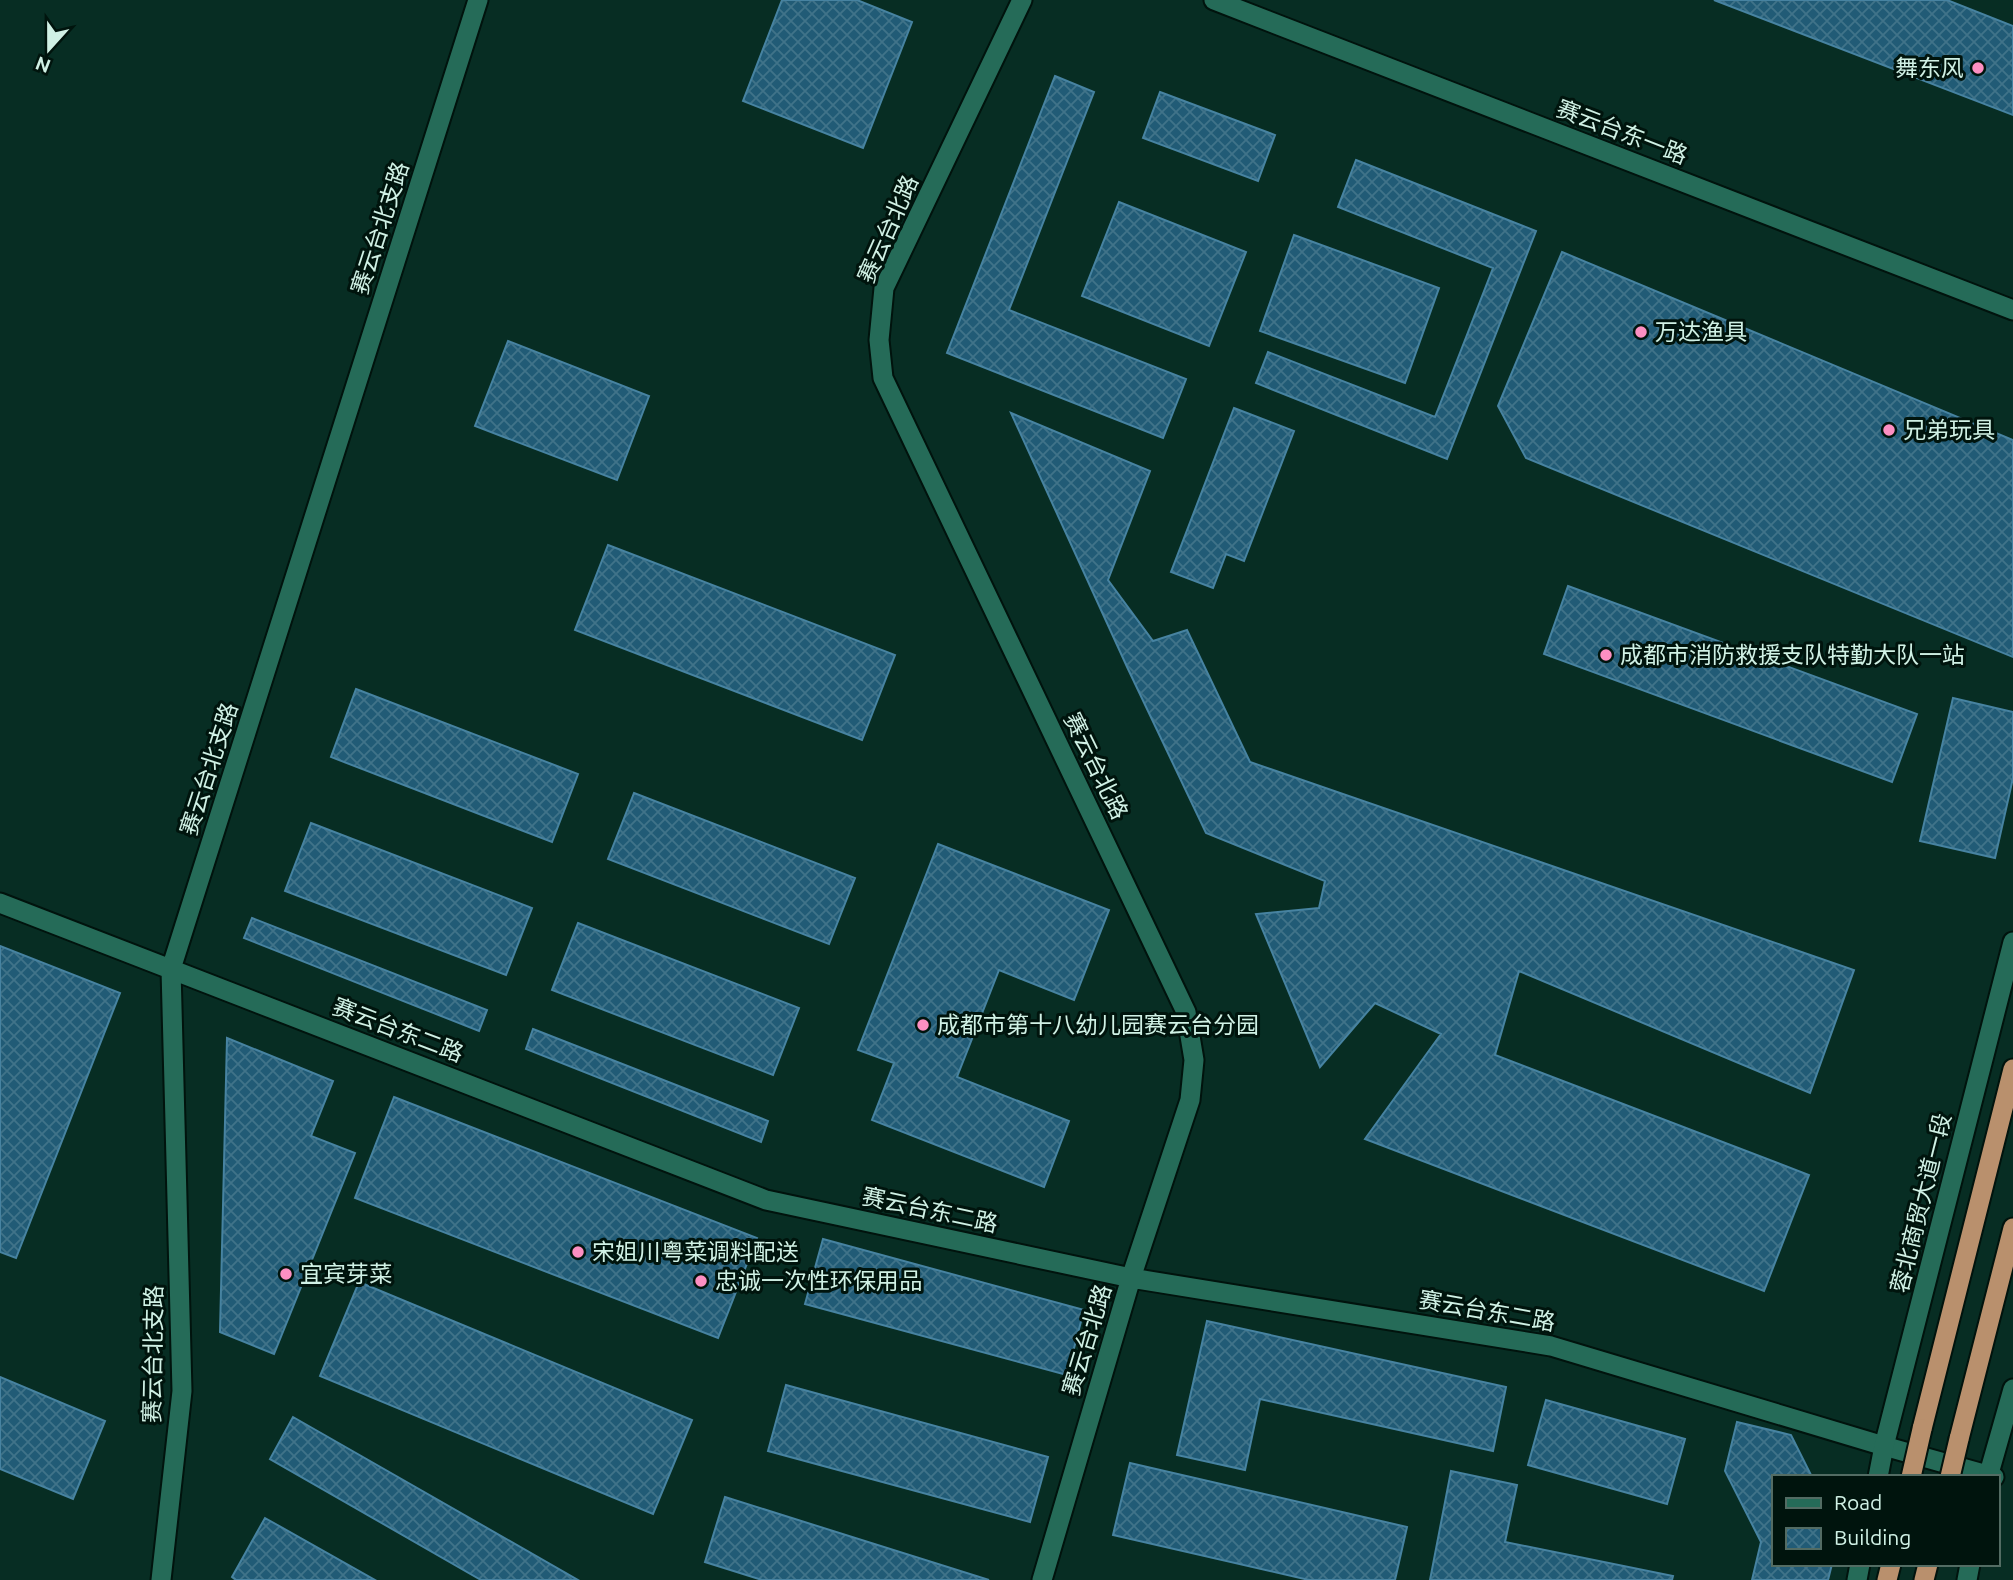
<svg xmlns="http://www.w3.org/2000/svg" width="2013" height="1580" font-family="Ubuntu,'Noto Sans SC',sans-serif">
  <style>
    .building { fill: url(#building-cross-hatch); stroke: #4783a1; stroke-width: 2 }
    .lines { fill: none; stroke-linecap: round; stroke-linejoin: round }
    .minor-casing { stroke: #01130d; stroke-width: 23 }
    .tertiary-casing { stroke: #01130d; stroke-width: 23 }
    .secondary-casing { stroke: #01130d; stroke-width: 23 }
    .trunk-casing { stroke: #01130d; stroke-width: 23 }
    .minor { stroke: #256b58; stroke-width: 19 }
    .tertiary { stroke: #256b58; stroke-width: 19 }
    .secondary { stroke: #256b58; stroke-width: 19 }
    .trunk { stroke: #b9906d; stroke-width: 19 }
    .trunk-bridge-casing { stroke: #01130d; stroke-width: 23; stroke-linecap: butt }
    .trunk-bridge { stroke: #b9906d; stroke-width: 19 }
    .poi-dot { fill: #fc8fc2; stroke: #00140d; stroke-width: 2.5 }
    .labels { text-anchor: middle; stroke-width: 6; stroke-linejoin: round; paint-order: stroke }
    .poi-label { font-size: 23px; fill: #d0f1e5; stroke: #00140d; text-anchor: start }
    .street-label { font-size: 23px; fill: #d0f1e5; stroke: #00140d }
  </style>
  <defs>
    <pattern id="building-cross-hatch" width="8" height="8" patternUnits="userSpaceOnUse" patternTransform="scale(1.75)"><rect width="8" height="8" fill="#215b76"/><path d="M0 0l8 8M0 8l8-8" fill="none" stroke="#407389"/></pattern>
  </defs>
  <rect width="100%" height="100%" fill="#072d23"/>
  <path class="building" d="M782,0H857L912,22L863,148L743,101Z
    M1714,0H1947L2013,26V115Z
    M1055,76L1094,92L1009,310L1186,379L1163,438L947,353Z
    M1160,92L1275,135L1258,181L1143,138Z
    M1356,160L1536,231L1447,459L1256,383L1268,352L1435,417L1493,268L1338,207Z
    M1119,202L1246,252L1209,346L1082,296Z
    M1294,235L1439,288L1405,383L1260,331Z
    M1562,252L2013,440V657L1526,458L1498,406Z
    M508,341L649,396L617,480L475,426Z
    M1234,408L1294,431L1244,561L1226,554L1213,588L1171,572Z
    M1011,413L1150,471L1108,580L1153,641L1187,630L1250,762L1854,970L1810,1093L1519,971L1495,1055L1809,1175L1764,1291L1365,1139L1441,1034L1375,1003L1320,1067L1256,914L1319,908L1325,881L1206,833L1128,669Z
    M608,545L895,655L862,740L575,630Z
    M1568,586L1917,714L1892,782L1544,654Z
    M356,689L578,774L552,842L331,757Z
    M1953,698L2013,712V778L1995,858L1920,841Z
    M634,793L855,878L829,944L608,859Z
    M311,823L532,908L506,975L285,891Z
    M938,844L1109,910L1074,1000L999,970L957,1077L1069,1121L1044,1187L872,1120L894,1063L858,1050Z
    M252,918L487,1010L479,1031L244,938Z
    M578,923L799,1008L773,1075L552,990Z
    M0,946L120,993L16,1258L0,1252Z
    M533,1029L768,1121L761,1142L526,1049Z
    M227,1038L333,1081L311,1136L355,1153L274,1354L220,1332Z
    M394,1097L757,1238L718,1338L355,1198Z
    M823,1239L1084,1310L1067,1375L805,1304Z
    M359,1282L692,1420L653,1514L320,1376Z
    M1207,1321L1506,1387L1493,1451L1260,1399L1245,1470L1177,1455Z
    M0,1377L105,1421L73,1499L0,1469Z
    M786,1385L1048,1457L1030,1522L768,1451Z
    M1546,1400L1685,1439L1667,1504L1528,1465Z
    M293,1417L578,1580H481L270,1459Z
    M1737,1422L1791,1435L1812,1477H1773V1564H1832L1828,1580H1752L1761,1542L1725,1471Z
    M1130,1463L1407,1527L1395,1580H1309L1113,1535Z
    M1451,1471L1517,1485L1505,1542L1673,1576L1672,1580H1430Z
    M725,1497L989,1580H762L705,1562Z
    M265,1518L375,1580H236L232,1577Z"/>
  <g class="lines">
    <defs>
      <path id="minor" d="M1022,0L884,288L879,340L883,378L1186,1012L1194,1060L1190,1100L1131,1278L1042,1580
        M0,903L766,1200L1131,1278L1551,1346L1884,1446L1994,1477
        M161,1580L182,1391L171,969L478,0"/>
      <path id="tertiary" d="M1214,0L2013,310"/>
      <path id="secondary" d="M1878,1477L1884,1446L2013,942
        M1988,1477L2013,1389
        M1857,1580L1860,1564
        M1967,1580L1970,1564"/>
      <path id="trunk" d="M1922,1429L2013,1069
        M1959,1439L2013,1228
        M1887,1580L1891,1564
        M1924,1580L1928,1564"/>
    </defs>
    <use href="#minor" class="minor-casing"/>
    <use href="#tertiary" class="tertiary-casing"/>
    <use href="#secondary" class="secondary-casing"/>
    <use href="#trunk" class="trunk-casing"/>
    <use href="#minor" class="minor"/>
    <use href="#tertiary" class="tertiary"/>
    <use href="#secondary" class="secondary"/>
    <use href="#trunk" class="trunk"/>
    <defs>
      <path id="trunk-bridge" d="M1911,1477L1922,1429
        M1950,1477L1959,1439"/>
    </defs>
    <use href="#trunk-bridge" class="trunk-bridge-casing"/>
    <use href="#trunk-bridge" class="trunk-bridge"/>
  </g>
  <g class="poi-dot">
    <circle cx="1978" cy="68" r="7"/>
    <circle cx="1641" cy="332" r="7"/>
    <circle cx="1889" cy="430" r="7"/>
    <circle cx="1606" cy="655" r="7"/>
    <circle cx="923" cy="1025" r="7"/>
    <circle cx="578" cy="1252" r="7"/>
    <circle cx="286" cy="1274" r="7"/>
    <circle cx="701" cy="1281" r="7"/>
  </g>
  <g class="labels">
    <g class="poi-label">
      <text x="1964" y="76" text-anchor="end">舞东风</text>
      <text x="1655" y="340">万达渔具</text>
      <text x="1903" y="438">兄弟玩具</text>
      <text x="1620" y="663">成都市消防救援支队特勤大队一站</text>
      <text x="937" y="1033">成都市第十八幼儿园赛云台分园</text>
      <text x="592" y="1260">宋姐川粤菜调料配送</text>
      <text x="300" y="1282">宜宾芽菜</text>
      <text x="715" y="1289">忠诚一次性环保用品</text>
    </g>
    <g class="street-label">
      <text transform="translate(1622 132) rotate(21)" y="8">赛云台东一路</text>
      <text transform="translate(380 228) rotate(-72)" y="8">赛云台北支路</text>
      <text transform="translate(888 229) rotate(-66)" y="8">赛云台北路</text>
      <text transform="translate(1096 766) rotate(64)" y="8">赛云台北路</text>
      <text transform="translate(209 769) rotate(-72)" y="8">赛云台北支路</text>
      <text transform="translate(398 1030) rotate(21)" y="8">赛云台东二路</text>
      <text transform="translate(1921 1203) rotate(-76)" y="8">蓉北商贸大道一段</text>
      <text transform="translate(930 1210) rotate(12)" y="8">赛云台东二路</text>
      <text transform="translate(1487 1311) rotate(10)" y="8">赛云台东二路</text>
      <text transform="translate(1087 1340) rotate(-73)" y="8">赛云台北路</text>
      <text transform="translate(153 1354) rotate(-89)" y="8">赛云台北支路</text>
    </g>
  </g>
  <rect x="1772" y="1475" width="228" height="91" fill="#00140d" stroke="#536c63" stroke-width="2"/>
  <rect x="1786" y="1498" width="35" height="10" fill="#256b58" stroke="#536c63" stroke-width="2"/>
  <text x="1834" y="1510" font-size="21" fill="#d0f1e5">Road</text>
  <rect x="1786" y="1528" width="35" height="21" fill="url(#building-cross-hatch)" stroke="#536c63" stroke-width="2"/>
  <text x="1834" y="1545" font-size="21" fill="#d0f1e5">Building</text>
  <g transform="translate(49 49) rotate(201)" stroke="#00140d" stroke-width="5" paint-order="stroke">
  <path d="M0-5L12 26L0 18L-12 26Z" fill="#d0f1e5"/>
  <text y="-10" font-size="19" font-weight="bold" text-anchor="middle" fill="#d0f1e5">N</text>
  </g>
</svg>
